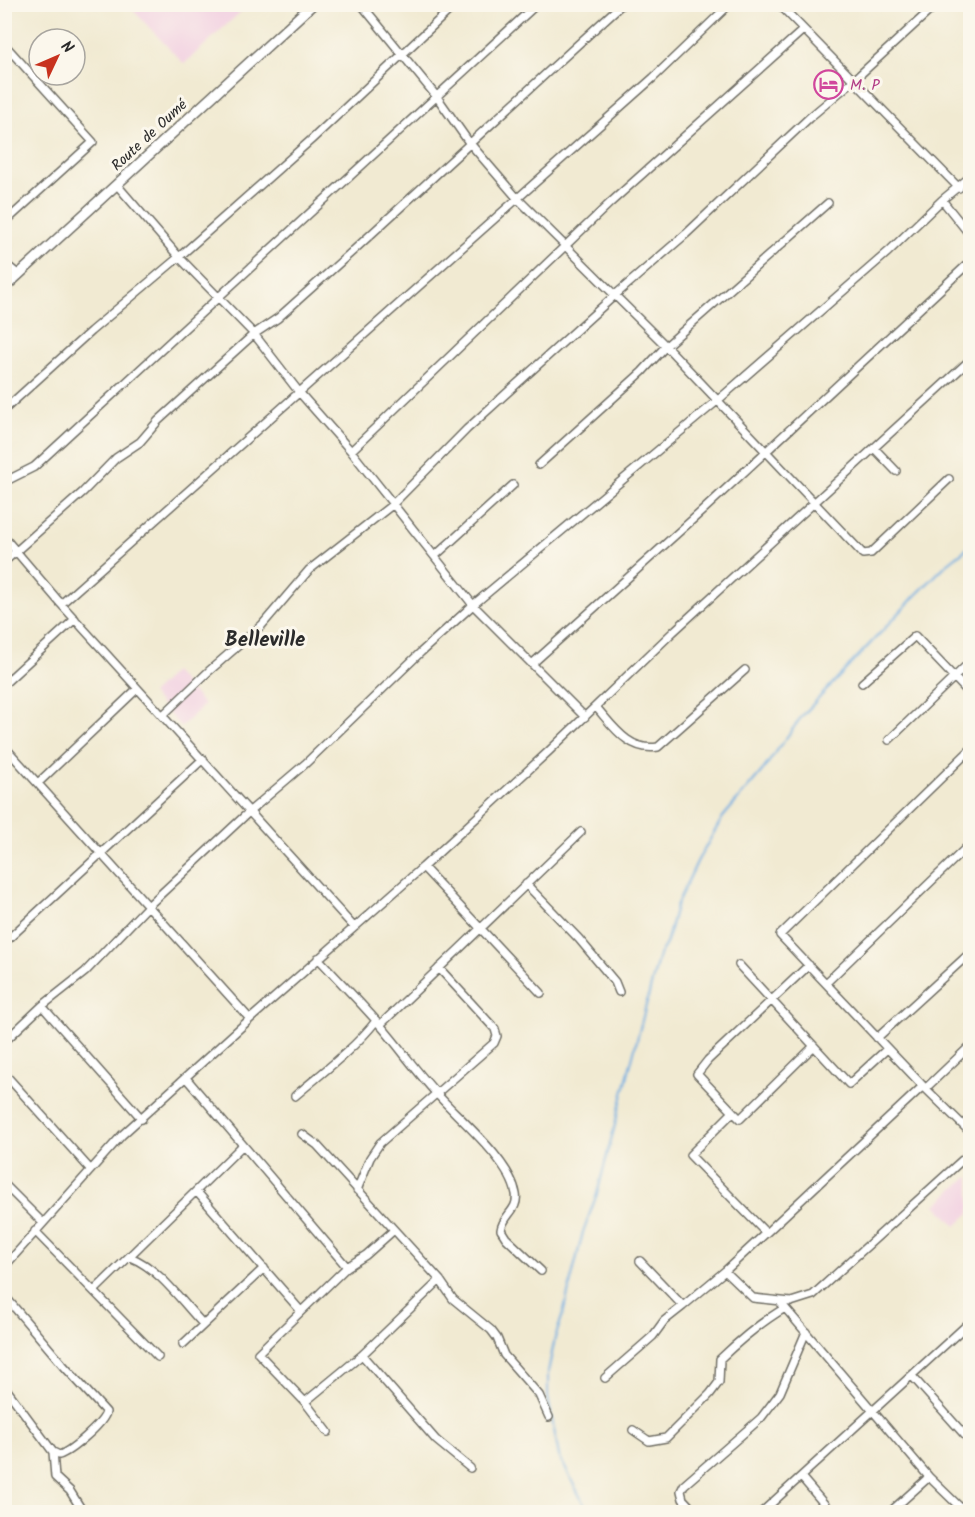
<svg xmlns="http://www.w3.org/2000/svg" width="975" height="1517" font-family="Kalam,sans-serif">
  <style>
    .built { fill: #f2cfe1 }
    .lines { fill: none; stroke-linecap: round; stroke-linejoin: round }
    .stream { stroke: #6face1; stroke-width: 2 }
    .minor-casing { stroke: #706e65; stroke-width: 10 }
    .tertiary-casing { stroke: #706e65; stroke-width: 12 }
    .minor { stroke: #fff; stroke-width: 7 }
    .tertiary { stroke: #fff; stroke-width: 9 }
    .labels { text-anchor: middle; stroke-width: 6; stroke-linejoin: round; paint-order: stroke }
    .hotel-label { font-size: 15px; fill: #b23c85; stroke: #fbf7ec; text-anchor: start }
    .street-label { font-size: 15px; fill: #2b2b2b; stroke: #fbf7ec }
    .district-label { font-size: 21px; font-weight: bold; fill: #2b2b2b; stroke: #fbf7ec }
  </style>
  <rect width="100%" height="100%" fill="#fbf7ec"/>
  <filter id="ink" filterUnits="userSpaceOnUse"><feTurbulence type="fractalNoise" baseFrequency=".0167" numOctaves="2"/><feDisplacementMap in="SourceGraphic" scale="12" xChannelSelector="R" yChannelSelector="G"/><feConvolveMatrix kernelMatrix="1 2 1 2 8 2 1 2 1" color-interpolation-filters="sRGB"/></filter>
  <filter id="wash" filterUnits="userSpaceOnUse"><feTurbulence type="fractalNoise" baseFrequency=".008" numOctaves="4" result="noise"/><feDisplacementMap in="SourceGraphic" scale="24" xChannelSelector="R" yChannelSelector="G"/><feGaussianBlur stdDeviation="1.35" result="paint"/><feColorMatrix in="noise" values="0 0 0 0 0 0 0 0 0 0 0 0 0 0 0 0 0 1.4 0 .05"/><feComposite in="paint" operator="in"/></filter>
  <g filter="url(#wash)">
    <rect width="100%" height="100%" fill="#f1ead2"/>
    <path class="built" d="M128,5H248L184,64Z
      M174,672L204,705L181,727L151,694Z
      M970,1177V1213L956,1226L936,1205L966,1178Z"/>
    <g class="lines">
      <path class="stream" d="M588,1512L559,1456L548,1398V1372L555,1338L563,1314L583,1232L597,1194L659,955L666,944L676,906L698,860L723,817L763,770L802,716L918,593L947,564L970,546"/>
    </g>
  </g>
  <g filter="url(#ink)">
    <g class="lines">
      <defs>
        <path id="minor" d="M361,4L437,97L468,141L517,198L666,346L863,554L871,553L949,479
          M779,4L959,188
          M4,44L93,142L4,223
          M970,177L942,200L970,235
          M117,185L179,257L254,334L299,392L351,451L473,605L585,717
          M4,263L19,275
          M4,410L91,331L179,257L311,140L456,4
          M874,448L896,471
          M351,451L610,203L803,30
          M539,465L642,372L666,346L828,203
          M4,482L34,467L537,4
          M4,537L61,604L354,927
          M435,556L513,485
          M4,562L83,492L116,458L140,442L158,421L254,334L278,318L355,249L622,4
          M61,604L653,78L730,4
          M533,663L701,512L970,262
          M862,683L915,636L970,694
          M4,684L75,619
          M596,707C613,726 629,752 658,747L745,670
          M163,715L209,671L262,625L309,570L392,505L467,429L614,296L686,234L809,118L853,81L937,4
          M889,740L970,662
          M4,746L250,1019
          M970,750L780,935L923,1086L970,1132
          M38,783L137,689
          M423,867L541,993
          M526,884L579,939L615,982L619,992
          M4,943L203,759
          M318,958C339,981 361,1003 381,1026C400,1048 417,1072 437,1094C459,1119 510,1160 516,1194C519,1210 503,1215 501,1230L506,1238L541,1271
          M739,965L849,1084L887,1049
          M826,983L970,844
          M42,1006L142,1119
          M380,1025L581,832
          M877,1038L970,953
          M4,1042L42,1006L85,972L148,906L250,811L305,764L421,652L473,605L717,401L888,252L942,200
          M4,1073L90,1169
          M186,1078L347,1267L258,1353L305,1402L328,1432
          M925,1089L970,1046
          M295,1096C323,1072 353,1050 376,1021
          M733,1112L697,1074L708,1060L809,965
          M302,1134L317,1145L440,1280L453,1299L491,1330L497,1338L504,1355L539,1395L549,1417
          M4,1184L43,1223
          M357,1190L370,1158L380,1143L494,1043L497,1036L495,1029L439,968
          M197,1192L300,1310
          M35,1231L158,1357
          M766,1233L923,1086
          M130,1257C160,1269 181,1301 203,1324
          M640,1261L683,1306L725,1271L766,1233L690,1155L733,1112L740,1119L814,1046
          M4,1267L122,1135L250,1019L423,867L549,751L673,632L970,360
          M347,1267L366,1255L394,1230
          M725,1271L753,1298L791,1302L813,1295L970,1153
          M95,1290L243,1145
          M4,1295L63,1365L106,1412C104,1423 70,1452 59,1455L53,1452
          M780,1302L929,1477L965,1512
          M183,1344L264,1268
          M362,1355L436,1440L470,1468
          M912,1376L970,1441
          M605,1378L653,1336L664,1321L683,1306
          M4,1386L53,1452L55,1477L70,1491L83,1512
          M305,1402L362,1355L440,1280
          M633,1430L649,1441L666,1438L710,1394L719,1382L720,1359C741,1339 761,1322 785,1308
          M802,1478L831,1512
          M4,1511L6,1512
          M695,1512L683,1499L681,1491L684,1485L761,1418L780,1393L806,1332
          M762,1512L970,1322
          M890,1512L929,1477"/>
        <path id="tertiary" d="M4,288L313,4"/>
      </defs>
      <use href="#minor" class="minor-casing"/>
      <use href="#tertiary" class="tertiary-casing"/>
      <use href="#minor" class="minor"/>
      <use href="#tertiary" class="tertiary"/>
    </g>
  </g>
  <defs>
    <symbol id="hotel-ring" viewBox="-11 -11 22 22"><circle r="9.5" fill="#fbf7ec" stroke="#d1479c" stroke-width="1.5"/><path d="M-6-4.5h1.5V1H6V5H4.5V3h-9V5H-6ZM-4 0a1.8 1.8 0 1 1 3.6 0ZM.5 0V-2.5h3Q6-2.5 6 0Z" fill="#d1479c"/></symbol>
  </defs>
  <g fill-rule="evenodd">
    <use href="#hotel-ring" x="812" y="68" width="33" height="33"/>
  </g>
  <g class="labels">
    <g class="hotel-label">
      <text x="850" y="90">M. P</text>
    </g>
    <g class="street-label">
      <text transform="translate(149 135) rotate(-43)" y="5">Route de Oumé</text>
    </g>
    <g class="district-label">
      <text x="265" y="646">Belleville</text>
    </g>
  </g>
  <rect width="975" height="1517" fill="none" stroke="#fbf7ec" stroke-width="24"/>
  <g transform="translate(57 57) rotate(46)"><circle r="28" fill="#fbf7ec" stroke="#a8a59f" stroke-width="1.5"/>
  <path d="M0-4.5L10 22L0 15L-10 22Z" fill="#c8321e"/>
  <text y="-9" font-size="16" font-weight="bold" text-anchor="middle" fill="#2b2b2b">N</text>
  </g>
</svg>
